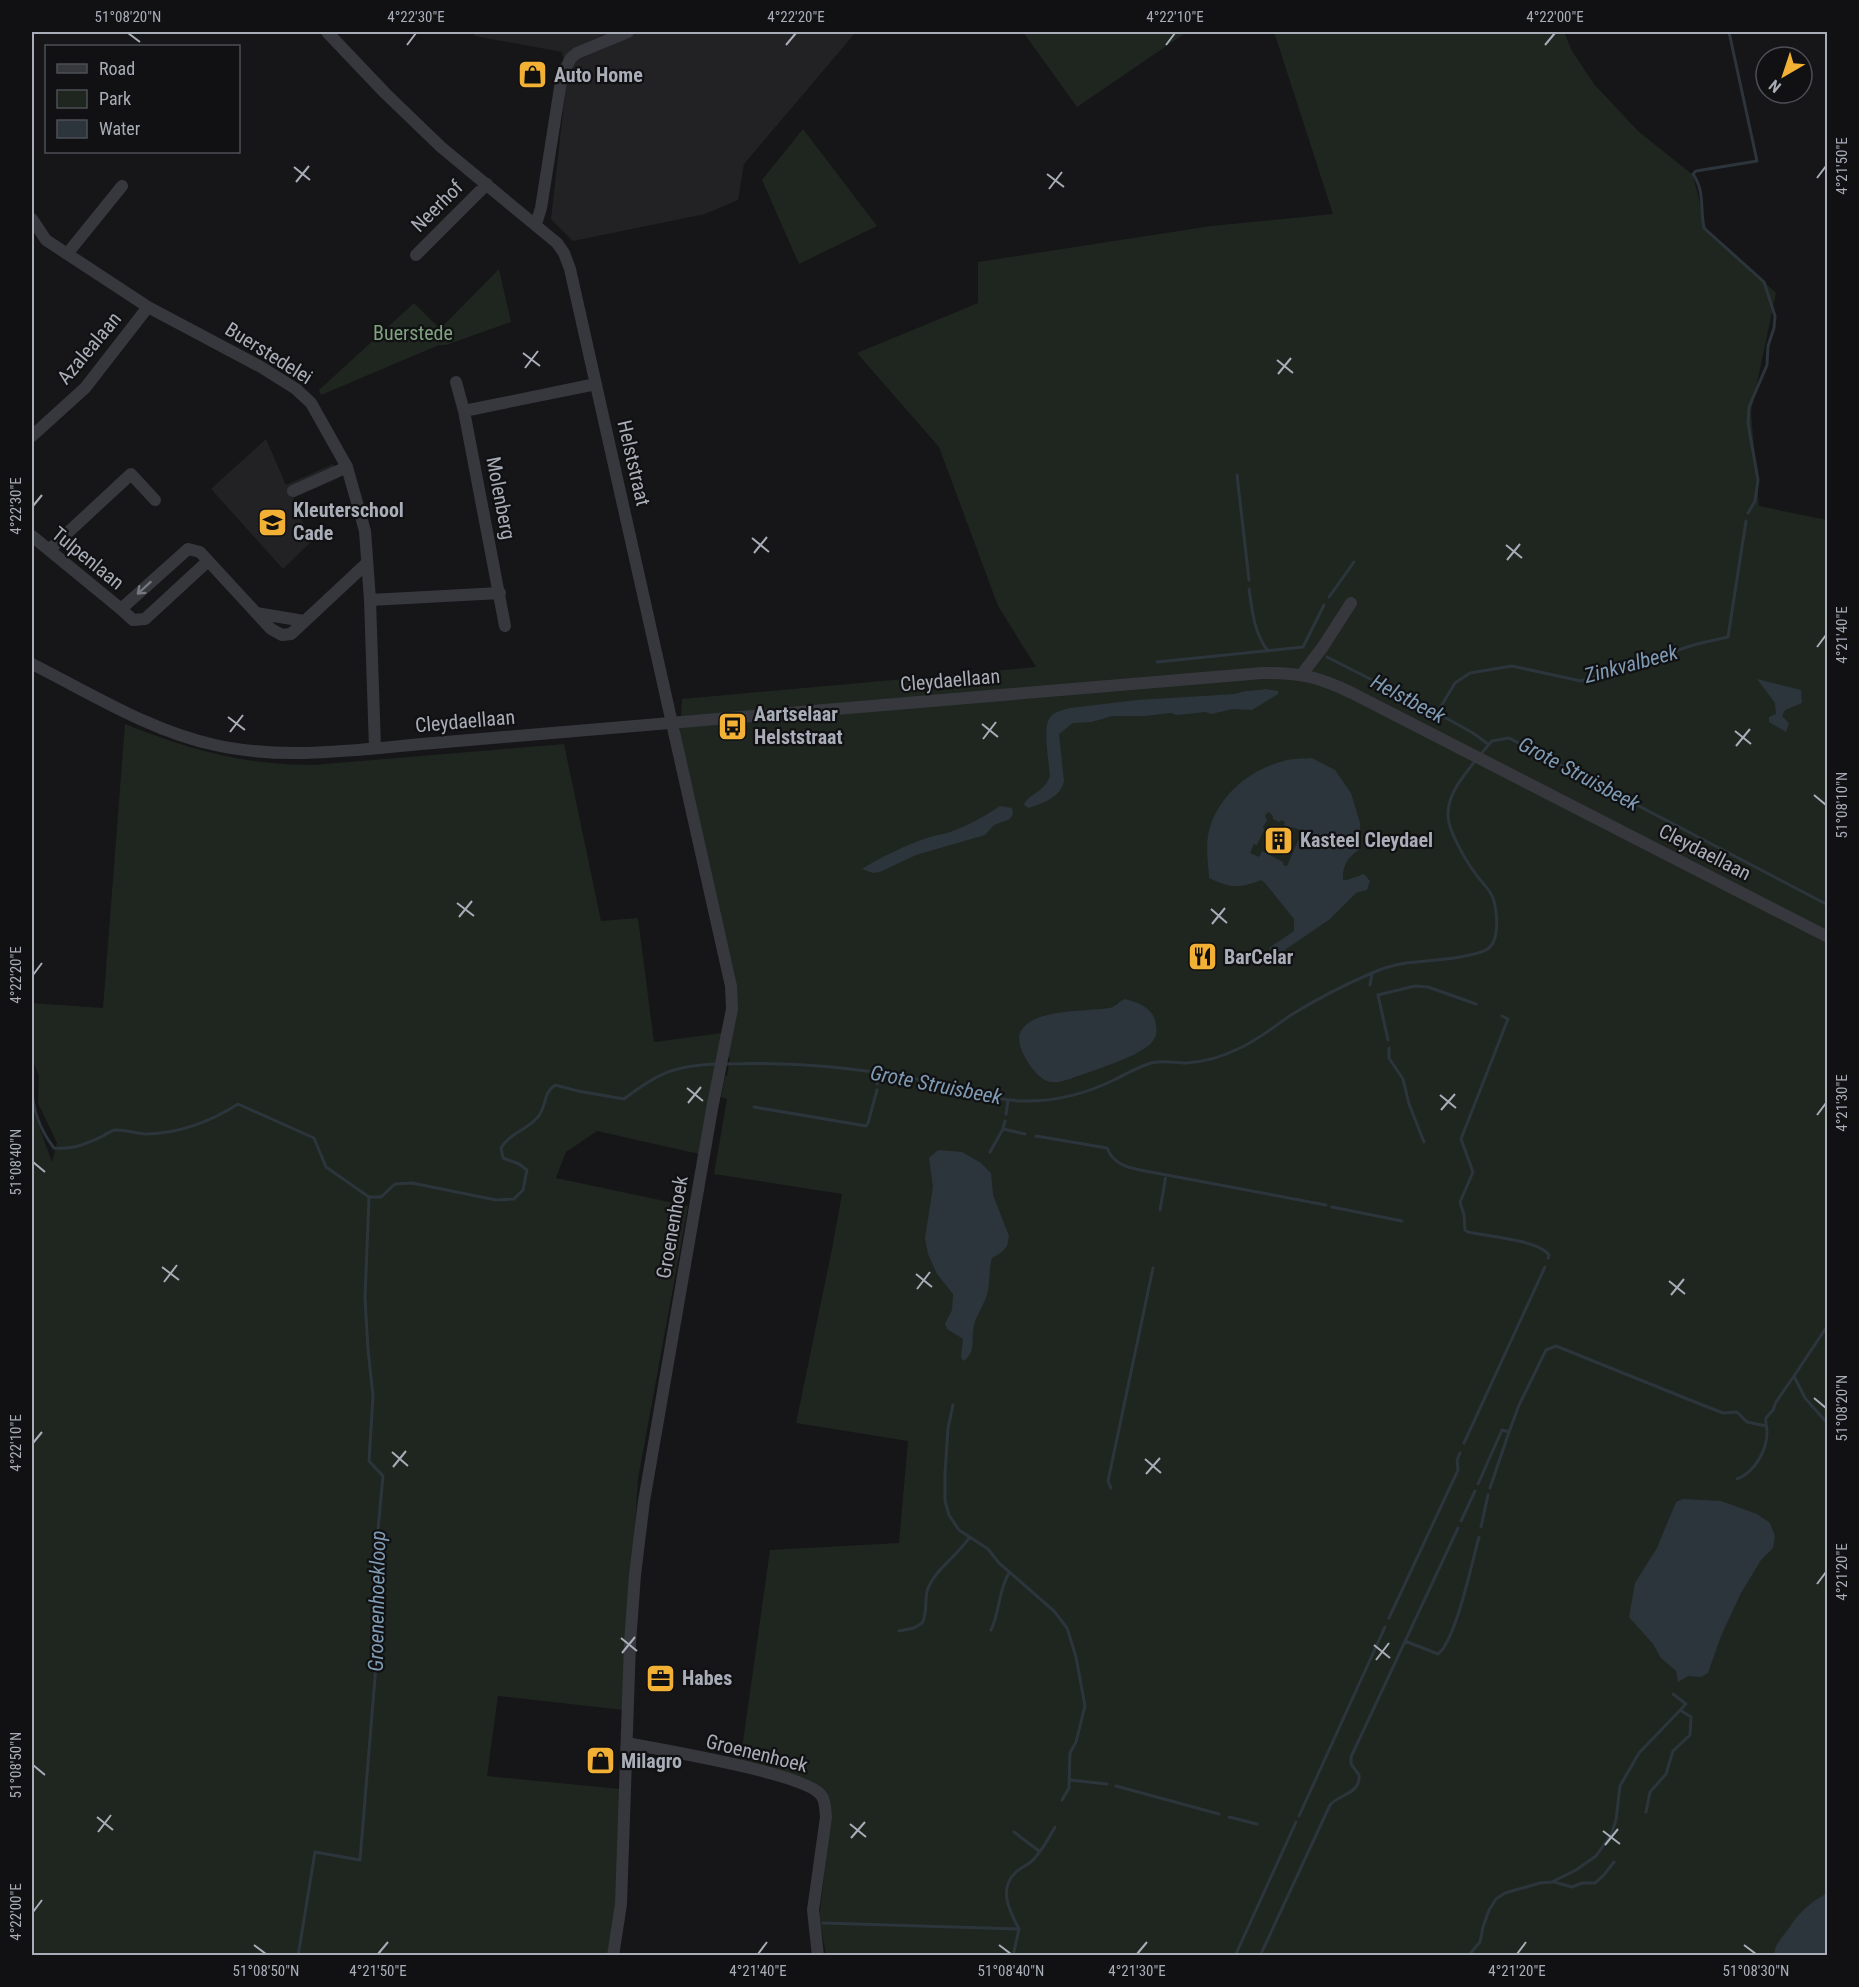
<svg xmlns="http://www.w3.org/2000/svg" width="1859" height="1987" font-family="'Roboto Condensed',sans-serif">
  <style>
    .built { fill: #222225 }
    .green { fill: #1e261f }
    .water { fill: #2c353c; fill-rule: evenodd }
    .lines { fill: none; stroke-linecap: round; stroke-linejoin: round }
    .stream { stroke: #2c353c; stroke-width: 3 }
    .minor { stroke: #37383d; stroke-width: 12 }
    .oneway { stroke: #757881 }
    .ticks { fill: none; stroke: #a8adb8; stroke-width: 2 }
    .labels { text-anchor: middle; stroke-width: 4.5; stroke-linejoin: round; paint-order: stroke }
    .poi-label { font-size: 20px; font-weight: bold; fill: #a8adb8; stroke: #111113; text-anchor: start }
    .street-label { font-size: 20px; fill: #a8adb8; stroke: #111113 }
    .park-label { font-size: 20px; fill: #7fa381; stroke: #111113 }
    .water-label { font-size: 21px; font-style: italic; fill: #7f9bb3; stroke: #111113 }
    .neatline { fill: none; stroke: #a8adb8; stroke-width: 2 }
    .ticks-label { font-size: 15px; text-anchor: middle; fill: #a8adb8 }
  </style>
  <rect width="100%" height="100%" fill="#161618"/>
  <path class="built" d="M472,32H856L744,164L738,200L705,214L573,241L551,219L567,76L562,52L475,36Z
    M266,439L286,485L333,464L339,478L293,498L311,542L283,569L211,489Z"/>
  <path class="green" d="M1023,32H1187L1077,107Z
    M1274,32H1564L1572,51L1594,84L1638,131L1693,175L1706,228L1776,293L1751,412L1759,506L1827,520V1955H826L819,1917L826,1858L825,1794L807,1779L740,1763L770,1550L899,1543L908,1441L796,1423L832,1249L842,1194L714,1174L727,1099L721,1097L725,1076H727L730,1058L728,1057L736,986L734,972L679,747L682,699L1036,667L998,606L939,447L857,353L978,303V262L1211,226L1333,214Z
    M803,129L877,226L799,264L762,180Z
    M499,269L511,322L446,345H439L321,395L319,390L414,303L440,329Z
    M125,724C190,750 243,765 314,765L564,744L601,921L638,918L654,1042L722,1033L699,1154L597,1131L566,1152L556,1178L688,1206L638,1479L624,1710L498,1696L487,1776L620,1789L615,1919L608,1955H32V1107L52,1162L57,1143L38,1103L39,1076L32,1059V1003L103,1008Z"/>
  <path class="water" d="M1757,679L1801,690L1802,703L1785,710L1782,716L1789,723L1786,732L1769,722V717L1776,714L1775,703Z
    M1265,689L1278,691V694L1252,710L1233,709L1211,714L1206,712L1177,715L1171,713L1145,716H1112L1092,722L1073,723L1059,734L1064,781C1061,797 1042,804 1028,808L1024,805C1027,795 1045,792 1050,776C1049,764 1043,729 1049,719C1053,712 1062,710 1070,708L1137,700L1235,694C1245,690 1254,691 1265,689Z
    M1312,758L1335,770L1351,793L1360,823V849C1348,857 1342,865 1343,880H1347L1364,874L1370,881L1367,890L1356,893L1330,919L1276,956L1269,948L1294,931V919L1265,883L1261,880C1239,889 1230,888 1209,878C1208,861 1205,843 1210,827C1221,793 1251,769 1284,761C1292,758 1303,759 1312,758ZM1269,812L1273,816V819L1279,822L1281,820L1285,822L1284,825L1301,830L1304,833L1300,836L1287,866L1283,865V862L1262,851L1259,857L1250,853L1254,844L1257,845L1264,830L1263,827L1267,821L1265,815Z
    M1000,806L1012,808L1013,814L1010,819L994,825L985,835L916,855L880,872L873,873L862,869C881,857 906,845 927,838C934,835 942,835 950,832C968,826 985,816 1000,806Z
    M1125,999C1137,1002 1151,1007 1155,1020C1157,1028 1158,1035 1152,1042C1142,1056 1088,1072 1070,1079C1063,1081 1055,1084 1047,1081C1034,1076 1013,1045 1021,1031C1034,1008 1087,1012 1109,1008C1116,1007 1119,1001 1125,999Z
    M938,1150L962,1152L981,1163L991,1173L993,1195L1009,1236L1007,1246L1002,1252L992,1258C989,1269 990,1280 988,1291C985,1305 974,1317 973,1331C972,1343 975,1354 963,1361L961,1357L963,1339L947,1329L945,1324L952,1310L953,1294L937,1274L928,1254L925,1238L933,1187L929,1158Z
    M1683,1499L1721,1501L1757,1514L1770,1523L1775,1536L1773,1548L1761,1560L1741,1593L1721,1636L1708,1673L1701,1677L1688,1676L1678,1682L1676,1671L1661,1658L1653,1644L1629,1617L1635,1583L1657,1548L1676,1502Z
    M1827,1893V1955H1774C1775,1943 1783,1937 1789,1928C1800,1911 1810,1903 1827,1893Z"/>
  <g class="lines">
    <path class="stream" d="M1729,32L1757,161L1696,171L1693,174C1705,191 1700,209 1704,228L1764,282L1775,316L1774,328L1768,346L1767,365L1749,407L1748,423L1758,480L1755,501L1748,513
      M1237,475L1249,580
      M1249,589C1252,610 1254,633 1268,651
      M1329,597L1354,562
      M1327,657L1437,713L1473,733L1488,744
      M1157,662L1303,647L1324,605
      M1437,713L1455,683L1470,673L1512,666L1581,681L1697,644L1728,637L1746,521
      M1479,756L1492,741L1509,738L1828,905
      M1370,985L1372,973
      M1502,1016L1508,1019L1461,1139L1473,1172L1460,1202L1464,1215L1465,1230L1468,1232C1486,1236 1539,1240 1549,1255L1548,1258
      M1388,1040L1378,995L1415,986L1428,987L1476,1004
      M1389,1048V1058L1403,1079L1409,1104L1424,1142
      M725,1064C799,1061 865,1068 937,1083C966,1088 991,1100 1021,1101C1053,1102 1085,1094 1114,1080C1126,1074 1138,1067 1151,1063C1164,1060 1174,1063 1186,1063C1204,1062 1224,1056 1240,1048C1258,1040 1275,1026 1291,1015C1317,999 1344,985 1372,973C1383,968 1394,965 1406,963C1422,961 1480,958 1490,947C1500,936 1497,911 1493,898C1490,889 1480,881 1475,873C1466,861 1447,829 1448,814C1448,793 1463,777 1475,761
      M877,1084L882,1073
      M32,1090C33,1111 41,1131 54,1148C74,1150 85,1144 103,1136C106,1134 111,1131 115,1130C125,1129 137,1134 147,1134C181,1133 210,1122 238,1104L314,1138L326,1167L369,1197H381L395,1184L412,1183L496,1200L514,1199L523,1190L527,1170L519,1164L503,1158L501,1148C510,1132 531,1129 540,1114C547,1102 543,1094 555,1085L578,1091L624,1099C658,1073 675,1065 719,1064
      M754,1107L866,1126L868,1123L877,1090
      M1006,1114L1008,1101
      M1003,1129L1025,1134
      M1036,1136L1107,1148C1113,1163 1125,1167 1140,1170L1326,1205
      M990,1152L1003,1129L1005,1121
      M1332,1207L1402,1221
      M1160,1210L1166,1175
      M1828,1325L1794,1376L1805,1398L1828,1424
      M953,1405L948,1428L945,1473V1501L949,1515L959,1530L988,1549L999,1563L1054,1611L1067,1628L1076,1657L1085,1706L1076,1742L1070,1753L1069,1788L1062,1800
      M1464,1443L1545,1267
      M1737,1479C1755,1472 1767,1450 1767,1432C1767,1427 1765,1423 1766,1418L1773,1410L1776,1402L1794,1376
      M1478,1484L1502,1430L1509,1432L1519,1405L1546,1350L1556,1346L1695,1402L1723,1413L1737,1412L1747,1422L1766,1426
      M1111,1488L1108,1481L1153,1268
      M1490,1488L1509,1432
      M1461,1521L1475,1491
      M1481,1527L1488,1495
      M1389,1618L1458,1470L1457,1460L1460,1453
      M991,1630C1000,1612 998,1591 1009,1573
      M899,1631L914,1628L922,1623C929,1610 923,1598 929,1586C937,1568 957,1556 969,1538
      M1405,1641L1438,1654C1456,1640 1472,1562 1479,1537
      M1070,1780L1107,1784
      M1116,1786L1219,1814
      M1646,1812L1650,1792L1666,1774L1673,1751L1690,1735L1691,1717L1680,1710
      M1299,1816L1385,1627
      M1229,1817L1257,1824
      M1014,1832L1039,1851
      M1554,1882L1572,1887L1582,1883H1595L1603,1876L1614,1862
      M823,1923L1019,1929
      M298,1956L315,1852L360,1860L381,1605L374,1572L383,1476L369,1461L373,1396L368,1350L365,1298L369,1197
      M1013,1956L1019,1929C1010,1912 998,1890 1015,1873C1021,1867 1029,1865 1034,1859C1042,1850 1049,1838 1055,1827
      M1235,1956L1296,1822
      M1260,1956L1330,1805C1339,1794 1361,1794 1359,1775L1351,1764V1757L1458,1528
      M1468,1956L1480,1942L1483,1927L1489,1910L1496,1899L1505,1893L1540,1883L1552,1882L1576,1870L1596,1856L1611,1835L1616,1820L1620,1786L1639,1753L1686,1704L1673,1694"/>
    <path class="minor" d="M327,32L385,93L441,147L557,243L564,253L570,269L731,986L732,1009L712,1109L644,1501L635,1575L630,1643L621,1904L613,1956
      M32,219L46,240L148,307L261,367L296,389L311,403L347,467L365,531L370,600L375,748
      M536,224L541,208L562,75L571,58L577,53L628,32
      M67,254L122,186
      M416,255L487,184
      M456,382L464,411L596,384
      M464,411L505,626
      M32,436L85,388L148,307
      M293,491L347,467
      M32,536L121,609
      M49,550L131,474L155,500
      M208,561L145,619L133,620L121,609L188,549L200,552L271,629L282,635L291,634L366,564
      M370,600L500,593
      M256,613L304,621
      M32,664C90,693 150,731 215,745C286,761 362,749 434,743L1262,673C1299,672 1319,677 1352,693L1828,937
      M1302,674L1322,648L1351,603
      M627,1743C661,1750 804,1773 821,1795C826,1801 825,1810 826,1817L813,1910L818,1956"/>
  </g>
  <defs><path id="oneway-shaft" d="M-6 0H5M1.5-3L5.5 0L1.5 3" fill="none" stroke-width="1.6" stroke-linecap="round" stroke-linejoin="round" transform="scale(1.5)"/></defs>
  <use class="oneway" href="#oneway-shaft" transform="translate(144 588) rotate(138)"/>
  <path class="ticks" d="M128,33L140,42M407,45L416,33M786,45L796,33M1166,45L1175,33M1545,45L1555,33M294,167L310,180M1047,174L1064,187M1817,178L1826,166M296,182L309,166M1049,189L1062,172M523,353L540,366M1277,360L1293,373M525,368L538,351M1278,374L1291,358M33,506L42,495M752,538L769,552M1506,545L1522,558M754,553L767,537M1507,560L1520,544M1817,647L1826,635M228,717L245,730M982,724L998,737M1735,731L1751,744M230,732L243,715M983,739L996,722M1736,746L1750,729M1814,795L1826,805M457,903L474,916M1211,909L1227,923M459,917L472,901M1212,924L1225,908M33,975L42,963M687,1088L703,1101M1440,1095L1456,1108M688,1103L701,1087M1441,1110L1455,1094M1817,1115L1826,1103M33,1162L45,1172M162,1267L179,1280M916,1274L932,1287M1669,1281L1685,1294M164,1282L177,1265M917,1289L930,1272M1671,1295L1684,1279M1814,1398L1826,1408M33,1443L42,1432M392,1452L408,1466M1145,1459L1161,1473M393,1467L406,1451M1146,1474L1160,1458M1817,1584L1826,1572M621,1638L637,1651M1374,1645L1390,1658M622,1653L635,1637M1376,1660L1389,1643M33,1765L45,1775M97,1817L113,1830M850,1824L866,1837M1603,1831L1620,1844M98,1832L111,1815M851,1838L865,1822M1605,1845L1618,1829M33,1912L42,1900M254,1945L266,1954M999,1945L1011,1954M1744,1945L1756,1954M378,1954L388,1942M758,1954L767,1942M1137,1954L1147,1942M1517,1954L1526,1942"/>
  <defs>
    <symbol id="shop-square" viewBox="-11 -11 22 22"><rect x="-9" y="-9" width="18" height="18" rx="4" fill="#f2b134" stroke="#111113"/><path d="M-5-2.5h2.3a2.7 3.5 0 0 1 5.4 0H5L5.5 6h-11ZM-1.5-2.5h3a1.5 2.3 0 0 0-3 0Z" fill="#111"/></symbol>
    <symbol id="school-square" viewBox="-11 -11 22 22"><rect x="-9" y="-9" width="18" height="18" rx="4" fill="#f2b134" stroke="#111113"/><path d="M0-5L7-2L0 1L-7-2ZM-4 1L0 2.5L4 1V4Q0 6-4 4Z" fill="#111"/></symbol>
    <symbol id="bus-square" viewBox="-11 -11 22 22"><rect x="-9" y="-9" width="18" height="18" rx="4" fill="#f2b134" stroke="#111113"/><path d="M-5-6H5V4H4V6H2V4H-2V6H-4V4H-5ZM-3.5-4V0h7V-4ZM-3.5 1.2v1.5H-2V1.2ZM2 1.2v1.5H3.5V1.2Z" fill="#111"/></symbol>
    <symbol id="building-square" viewBox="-11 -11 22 22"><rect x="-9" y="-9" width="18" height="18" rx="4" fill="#f2b134" stroke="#111113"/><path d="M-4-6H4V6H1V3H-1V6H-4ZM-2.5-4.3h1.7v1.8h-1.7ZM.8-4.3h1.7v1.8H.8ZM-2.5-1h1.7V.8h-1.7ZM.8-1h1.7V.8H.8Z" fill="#111"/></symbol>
    <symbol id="restaurant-square" viewBox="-11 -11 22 22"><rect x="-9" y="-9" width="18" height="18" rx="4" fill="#f2b134" stroke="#111113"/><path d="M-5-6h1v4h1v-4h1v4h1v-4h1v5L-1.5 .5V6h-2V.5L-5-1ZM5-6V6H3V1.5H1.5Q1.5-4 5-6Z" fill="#111"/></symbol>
    <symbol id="office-square" viewBox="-11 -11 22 22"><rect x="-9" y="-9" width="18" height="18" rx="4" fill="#f2b134" stroke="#111113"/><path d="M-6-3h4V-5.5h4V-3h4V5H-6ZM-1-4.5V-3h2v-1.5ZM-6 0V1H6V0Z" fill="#111"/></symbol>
  </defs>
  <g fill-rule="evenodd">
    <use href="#shop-square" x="516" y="58" width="33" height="33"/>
    <use href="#school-square" x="256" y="506" width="33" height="33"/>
    <use href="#bus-square" x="716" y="710" width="33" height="33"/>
    <use href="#building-square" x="1262" y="824" width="33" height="33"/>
    <use href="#restaurant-square" x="1186" y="940" width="33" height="33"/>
    <use href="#office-square" x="644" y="1662" width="33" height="33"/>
    <use href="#shop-square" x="584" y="1744" width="33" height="33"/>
  </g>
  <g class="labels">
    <g class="poi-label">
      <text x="554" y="82">Auto Home</text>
      <text x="293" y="517">Kleuterschool<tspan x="293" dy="23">Cade</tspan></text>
      <text x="754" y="721">Aartselaar<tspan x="754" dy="23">Helststraat</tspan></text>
      <text x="1300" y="847">Kasteel Cleydael</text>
      <text x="1224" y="964">BarCelar</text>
      <text x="682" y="1685">Habes</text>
      <text x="621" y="1768">Milagro</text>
    </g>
    <g class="street-label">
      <text transform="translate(437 206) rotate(-45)" y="7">Neerhof</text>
      <text transform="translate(89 348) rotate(-50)" y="7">Azalealaan</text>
      <text transform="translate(269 353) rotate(32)" y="7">Buerstedelei</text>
      <text transform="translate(634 463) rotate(77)" y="7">Helststraat</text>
      <text transform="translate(501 498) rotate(79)" y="7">Molenberg</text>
      <text transform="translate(88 558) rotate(39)" y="7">Tulpenlaan</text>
      <text transform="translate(950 680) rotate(-5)" y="7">Cleydaellaan</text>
      <text transform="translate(465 721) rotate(-5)" y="7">Cleydaellaan</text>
      <text transform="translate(1705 852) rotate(27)" y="7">Cleydaellaan</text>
      <text transform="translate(672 1227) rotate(-80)" y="7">Groenenhoek</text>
      <text transform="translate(757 1753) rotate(14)" y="7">Groenenhoek</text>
    </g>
    <g class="park-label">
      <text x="413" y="340">Buerstede</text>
    </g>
    <g class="water-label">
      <text transform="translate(1631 664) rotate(-15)" y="7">Zinkvalbeek</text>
      <text transform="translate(1408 699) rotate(28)" y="7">Helstbeek</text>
      <text transform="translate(1579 774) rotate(28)" y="7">Grote Struisbeek</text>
      <text transform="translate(936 1085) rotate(11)" y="7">Grote Struisbeek</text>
      <text transform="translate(377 1601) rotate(-89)" y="7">Groenenhoekloop</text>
    </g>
  </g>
  <rect width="1859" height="1987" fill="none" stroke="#111113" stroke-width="66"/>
  <rect x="45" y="45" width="195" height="108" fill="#111113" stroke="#4d4f55" stroke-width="1.5"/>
  <rect x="57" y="64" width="30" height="9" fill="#37383d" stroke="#4d4f55" stroke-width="1.5"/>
  <text x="99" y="75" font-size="18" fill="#a8adb8">Road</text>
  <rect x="57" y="90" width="30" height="18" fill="#1e261f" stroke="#4d4f55" stroke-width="1.5"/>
  <text x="99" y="105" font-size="18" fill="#a8adb8">Park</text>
  <rect x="57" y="120" width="30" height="18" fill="#2c353c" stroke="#4d4f55" stroke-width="1.5"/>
  <text x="99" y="135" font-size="18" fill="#a8adb8">Water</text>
  <g transform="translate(1784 75) rotate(219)"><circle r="28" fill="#111113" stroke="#4d4f55" stroke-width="1.5"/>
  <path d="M0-4.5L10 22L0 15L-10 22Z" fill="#f2b134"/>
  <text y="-9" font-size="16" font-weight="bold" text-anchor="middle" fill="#a8adb8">N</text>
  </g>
  <rect x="33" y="33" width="1793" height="1921" class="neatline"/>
  <g class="ticks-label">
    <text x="128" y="22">51°08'20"N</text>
    <text x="416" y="22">4°22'30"E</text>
    <text x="796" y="22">4°22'20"E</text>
    <text x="1175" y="22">4°22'10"E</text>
    <text x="1555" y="22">4°22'00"E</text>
    <text transform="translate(1842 166) rotate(-90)" y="5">4°21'50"E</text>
    <text transform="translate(16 506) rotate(-90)" y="5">4°22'30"E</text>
    <text transform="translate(1842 635) rotate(-90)" y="5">4°21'40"E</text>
    <text transform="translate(1842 805) rotate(-90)" y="5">51°08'10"N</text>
    <text transform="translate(16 975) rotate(-90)" y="5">4°22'20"E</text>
    <text transform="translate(1842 1103) rotate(-90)" y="5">4°21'30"E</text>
    <text transform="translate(16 1162) rotate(-90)" y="5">51°08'40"N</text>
    <text transform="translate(1842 1408) rotate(-90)" y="5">51°08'20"N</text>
    <text transform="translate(16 1443) rotate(-90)" y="5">4°22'10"E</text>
    <text transform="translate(1842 1572) rotate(-90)" y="5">4°21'20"E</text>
    <text transform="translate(16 1765) rotate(-90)" y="5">51°08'50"N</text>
    <text transform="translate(16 1912) rotate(-90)" y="5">4°22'00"E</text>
    <text x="266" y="1976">51°08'50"N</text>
    <text x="378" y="1976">4°21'50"E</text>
    <text x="758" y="1976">4°21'40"E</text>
    <text x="1011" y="1976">51°08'40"N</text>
    <text x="1137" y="1976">4°21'30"E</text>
    <text x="1517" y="1976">4°21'20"E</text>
    <text x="1756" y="1976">51°08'30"N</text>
  </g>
</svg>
